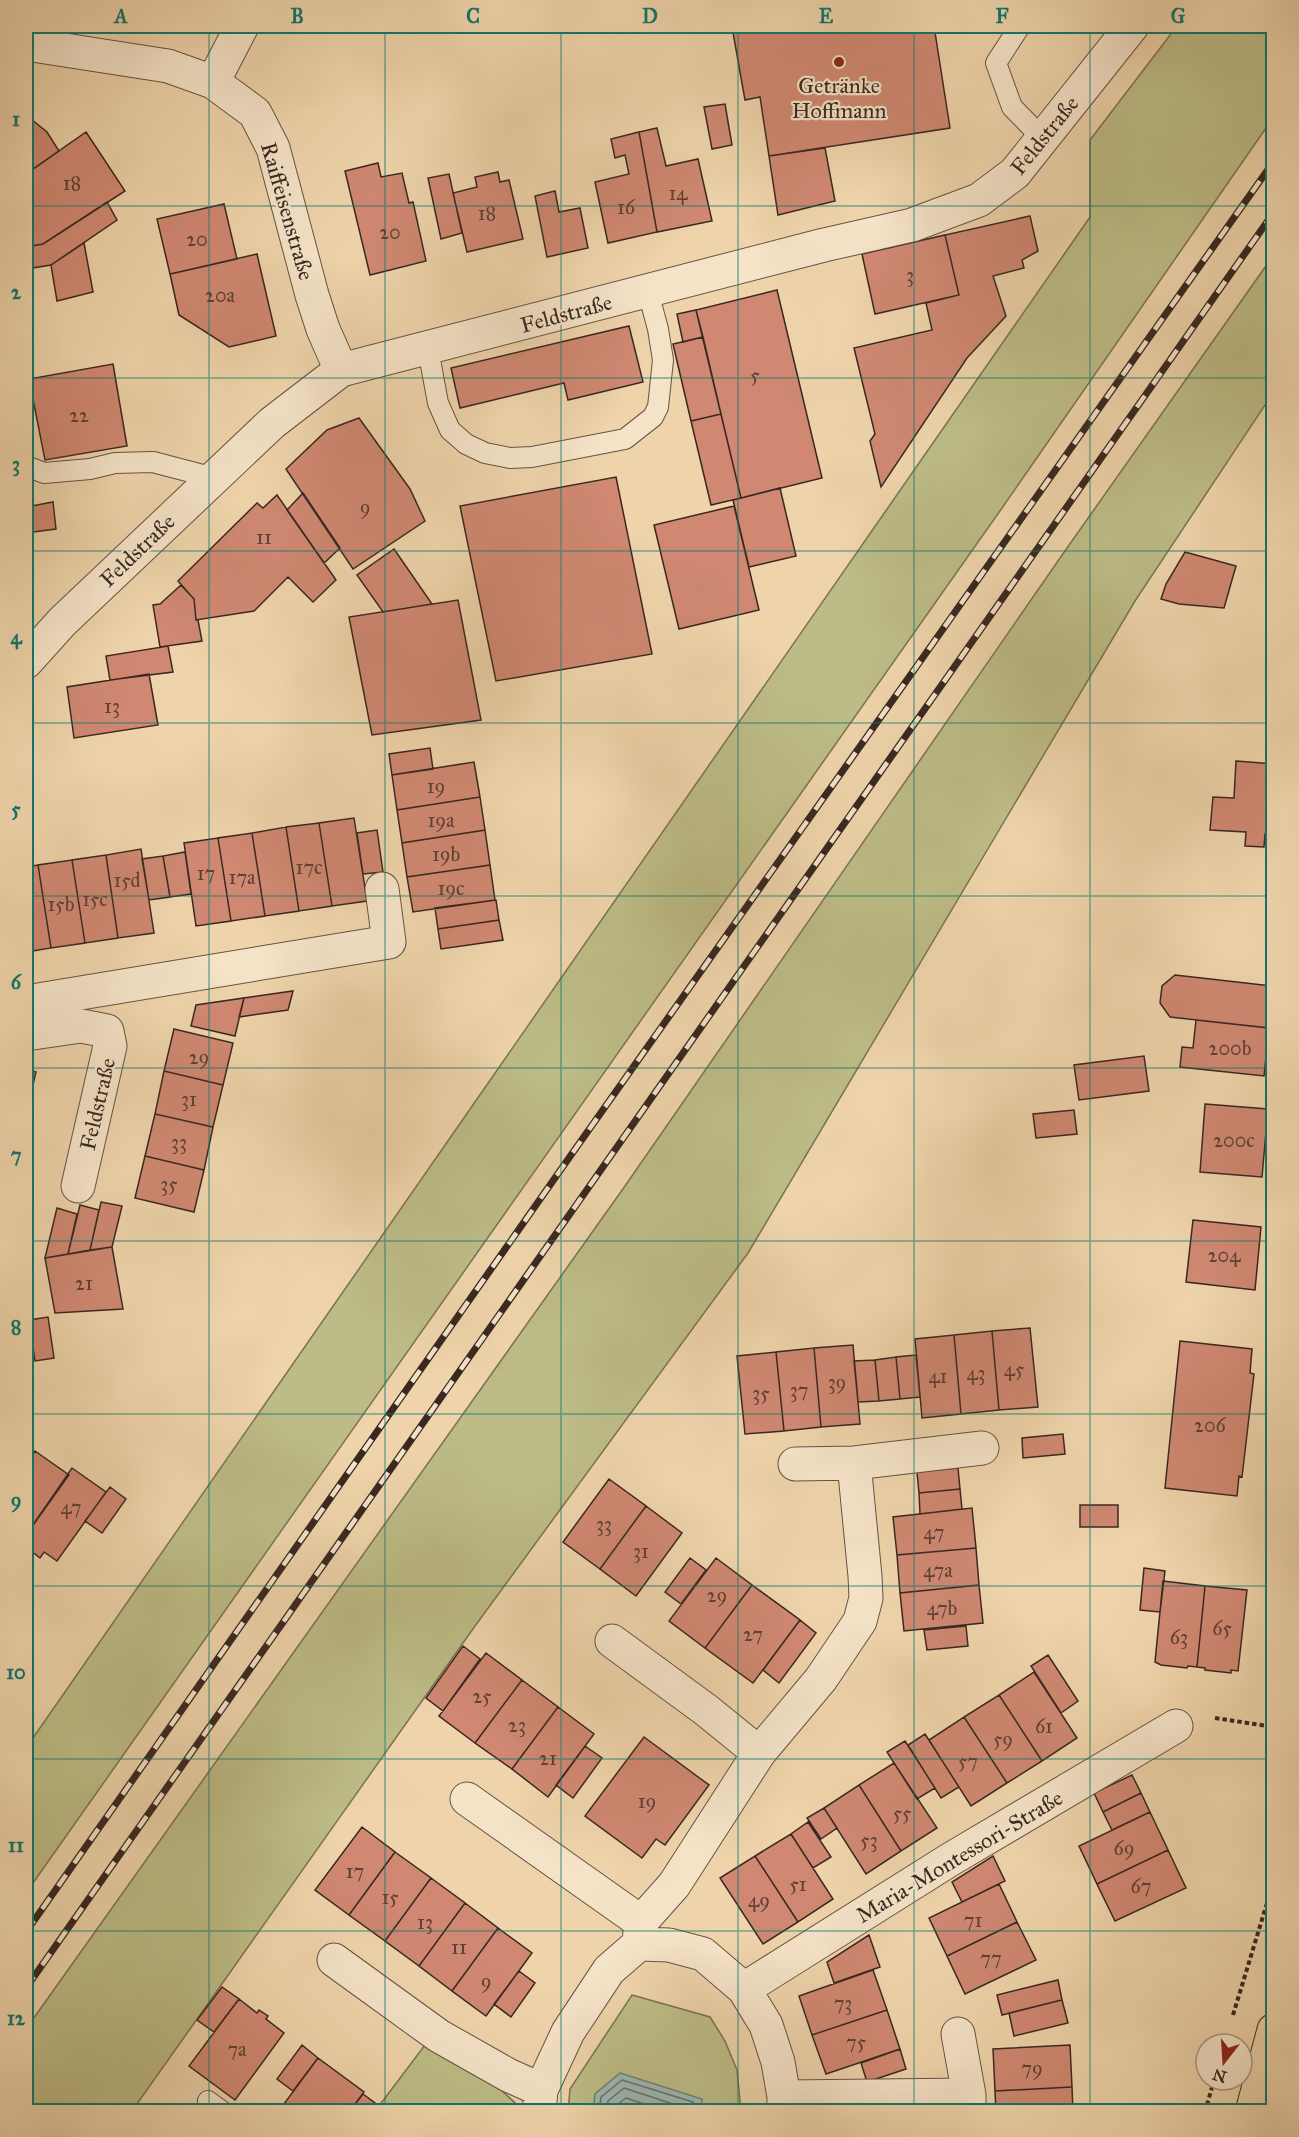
<svg xmlns="http://www.w3.org/2000/svg" width="1299" height="2137" font-family="'IM FELL Great Primer',serif">
  <style>
    .green { fill: #bdbc86; stroke: #7a7254; stroke-width: 1.5 }
    .water { fill: #9cb7b2; stroke: #747e78; stroke-width: 1.5 }
    .lines { fill: none; stroke-linecap: round; stroke-linejoin: round }
    .shore { stroke: #6a706a; stroke-width: 1.5 }
    .building { fill: #d08872; stroke: #382821; stroke-width: 1.5 }
    .service-casing { stroke: #665344; stroke-width: 22 }
    .minor-casing { stroke: #665344; stroke-width: 35 }
    .primary-casing { stroke: #382821; stroke-width: 35 }
    .path { stroke: #382821; stroke-width: 4; stroke-dasharray: 4.5 3; stroke-linecap: butt }
    .service { stroke: #f5e3c8; stroke-width: 20 }
    .minor { stroke: #f5e3c8; stroke-width: 33 }
    .primary { stroke: #efd4ab; stroke-width: 33 }
    .rail-casing { stroke: #382821; stroke-width: 7 }
    .rail { stroke: #f5e3c8; stroke-width: 4.5; stroke-dasharray: 14; stroke-linecap: butt }
    .grid { fill: none; stroke: #0f766e; stroke-width: 1.5; stroke-opacity: 0.55 }
    .poi-dot { fill: #8f2418; stroke: #f5e3c8; stroke-width: 2 }
    .labels { text-anchor: middle; stroke-width: 4.5; stroke-linejoin: round; paint-order: stroke }
    .number-label { font-size: 20px; fill: #5e4035 }
    .poi-label { font-size: 22px; fill: #382821; stroke: #f5e3c8 }
    .street-label { font-size: 22px; fill: #382821; stroke: #f5e3c8 }
    .neatline { fill: none; stroke: #0f766e; stroke-width: 2 }
    .grid-label { font-size: 20px; text-anchor: middle; font-weight: bold; fill: #0f766e }
  </style>
  <rect width="100%" height="100%" fill="#efd4ab"/>
  <filter id="stains"><feTurbulence type="fractalNoise" baseFrequency=".00333" numOctaves="4"/><feColorMatrix values="0 0 0 0 .2 0 0 0 0 .09 0 0 0 0 .02 0 0 0 .5 -.17"/></filter>
  <radialGradient id="worn" r=".72"><stop offset=".6" stop-color="#630" stop-opacity="0"/><stop offset="1" stop-color="#630" stop-opacity=".3"/></radialGradient>
  <path class="green" d="M1177,26H1268L1273,38V118L1002,508L26,1893V1748L1090,217V140Z
    M1273,256V393L1135,601L748,1253L475,1626L132,2111H26V2029L625,1186L1067,548Z
    M632,1995L710,2017L725,2041L737,2070L741,2111L568,2112L570,2089Z
    M431,2037L500,2089L525,2112H386L379,2106Z"/>
  <path class="water" d="M620,2073L702,2099L701,2111H593L595,2094Z"/>
  <g class="lines">
    <path class="shore" d="M599,2112L601,2097L622,2080L693,2102L695,2112
      M607,2112L608,2101L624,2088L685,2108L687,2112
      M616,2112L617,2105L626,2098L668,2112"/>
  </g>
  <path class="building" d="M742,26H934L950,128L769,156L760,97L745,100L732,27Z
    M725,104L732,145L712,149L704,107Z
    M26,115L47,132L59,151L26,174Z
    M657,128L666,166L698,159L712,221L657,232L639,132Z
    M86,132L125,191L43,244L26,247V174Z
    M639,132L657,232L608,243L595,182L629,174L625,155L615,158L611,139Z
    M825,148L835,201L778,215L769,156Z
    M378,163L381,177L402,173L409,203L413,202L426,261L370,275L345,171Z
    M498,172L500,182L509,180L523,239L467,252L453,193L477,187L475,177Z
    M449,174L462,233L441,239L428,178Z
    M555,191L559,212L580,208L588,248L547,257L535,196Z
    M107,202L117,220L51,265L26,269V247L43,244Z
    M224,204L237,259L170,274L157,219Z
    M1030,216L1038,251L1022,260L1024,268L993,276L1006,316L967,358L881,487L870,441L875,434L854,348L932,330L926,303L959,295L945,235Z
    M945,235L959,295L875,314L862,254Z
    M84,243L93,292L57,301L51,265Z
    M257,254L276,336L229,347L179,315L170,274Z
    M777,290L822,478L741,498L696,310Z
    M696,310L703,337L683,342L677,314Z
    M629,326L643,382L568,400L564,383L460,408L451,368Z
    M703,337L721,414L691,421L673,344Z
    M26,356L31,384L26,385Z
    M113,364L127,446L45,460L29,379Z
    M721,414L741,498L711,505L691,421Z
    M359,418L410,489L425,521L353,569L286,469L327,430Z
    M616,477L652,654L496,681L460,506Z
    M780,488L796,556L749,567L733,500Z
    M303,493L340,548L324,563L287,510Z
    M277,495L336,580L313,602L288,577L254,611L196,620L194,599L178,581L257,503L263,508Z
    M53,502L56,529L26,533V507Z
    M734,506L759,610L679,629L654,525Z
    M394,549L432,604L383,612L357,575Z
    M1185,552L1236,566L1224,608L1179,604L1161,599L1166,584Z
    M1269,564H1274V595L1266,594Z
    M181,585L194,599L196,620H198L202,641L160,647L153,605L160,604Z
    M458,600L481,720L372,735L349,617Z
    M168,646L173,672L110,680L106,656Z
    M149,674L158,725L74,738L67,687Z
    M430,748L433,769L392,775L389,754Z
    M1236,761L1274,764V834H1265L1264,847L1245,846L1246,832L1210,830L1213,797L1234,798Z
    M474,762L480,797L397,810L392,775Z
    M480,797L485,830L402,843L397,810Z
    M354,818L367,901L332,906L319,823Z
    M319,823L332,906L299,911L286,827Z
    M286,827L299,911L265,916L252,833Z
    M377,830L383,872L363,874L357,833Z
    M485,830L490,865L407,877L402,843Z
    M252,833L265,916L231,921L218,838Z
    M218,838L231,921L196,926L184,843Z
    M141,849L154,933L118,938L106,855Z
    M185,852L191,894L170,897L163,856Z
    M106,855L118,938L85,943L72,860Z
    M163,856L170,897L149,900L142,859Z
    M72,860L85,943L51,948L38,865Z
    M38,865L51,948L26,952V867Z
    M490,865L495,900L413,912L407,877Z
    M496,900L499,920L438,929L435,908Z
    M499,920L503,940L441,949L438,929Z
    M1175,975L1273,986L1269,1028L1170,1017L1160,1003L1162,986Z
    M293,991L288,1010L239,1017L244,998Z
    M244,998L235,1036L191,1026L196,1005Z
    M1196,1020L1269,1028L1264,1076L1180,1067L1182,1047L1193,1048Z
    M174,1029L233,1043L223,1085L164,1071Z
    M1144,1056L1149,1091L1079,1100L1074,1065Z
    M26,1069L36,1072L26,1114Z
    M164,1071L223,1085L213,1127L155,1114Z
    M1205,1104L1268,1109L1262,1177L1200,1172Z
    M1074,1110L1077,1134L1036,1138L1033,1114Z
    M155,1114L213,1127L204,1170L145,1156Z
    M145,1156L204,1170L194,1212L135,1198Z
    M101,1202L122,1206L112,1247L90,1250Z
    M80,1205L99,1210L90,1250L68,1254Z
    M57,1208L77,1214L68,1254L45,1258Z
    M1193,1220L1261,1227L1255,1290L1186,1282Z
    M112,1247L123,1309L55,1313L45,1258Z
    M48,1317L54,1358L35,1361L29,1320Z
    M1030,1328L1038,1407L999,1410L992,1331Z
    M992,1331L999,1410L961,1414L954,1335Z
    M954,1335L961,1414L922,1418L915,1339Z
    M1180,1341L1252,1349L1250,1373L1254,1374L1242,1477L1239,1476L1237,1496L1165,1488Z
    M853,1345L860,1424L821,1427L814,1348Z
    M814,1348L821,1427L784,1431L776,1352Z
    M776,1352L784,1431L745,1434L737,1356Z
    M916,1355L920,1397L900,1399L896,1357Z
    M896,1357L900,1399L879,1401L875,1360Z
    M875,1360L879,1401L858,1402L854,1361Z
    M1063,1434L1065,1454L1023,1458L1022,1438Z
    M35,1451L69,1475L26,1535V1465Z
    M72,1468L106,1492L57,1561L44,1552L40,1558L26,1547V1535Z
    M958,1468L960,1489L919,1493L917,1472Z
    M609,1479L646,1506L600,1569L563,1542Z
    M110,1487L126,1499L102,1533L85,1521Z
    M960,1489L962,1509L920,1514L919,1493Z
    M1080,1505H1118V1527H1080Z
    M646,1506L682,1533L636,1596L600,1569Z
    M972,1508L976,1548L897,1555L893,1517Z
    M976,1548L979,1585L900,1593L897,1555Z
    M690,1558L706,1570L681,1604L665,1592Z
    M716,1558L752,1585L705,1648L669,1621Z
    M1144,1568L1165,1571L1160,1612L1140,1610Z
    M1163,1581L1205,1586L1197,1667L1188,1666L1187,1668L1161,1665L1155,1662Z
    M752,1585L800,1620L753,1683L705,1648Z
    M979,1585L983,1623L904,1631L900,1593Z
    M1205,1586L1247,1590L1238,1671L1231,1670V1673L1205,1670V1668L1197,1667Z
    M800,1620L816,1633L779,1683L763,1670Z
    M966,1626L968,1646L927,1650L924,1630Z
    M463,1646L480,1659L443,1711L426,1698Z
    M486,1653L522,1680L475,1743L439,1716Z
    M1048,1655L1078,1701L1061,1713L1031,1666Z
    M1034,1672L1077,1738L1042,1761L999,1695Z
    M522,1680L558,1707L512,1769L475,1743Z
    M999,1695L1042,1761L1007,1783L964,1717Z
    M558,1707L594,1734L548,1797L512,1769Z
    M964,1717L1007,1783L971,1806L929,1740Z
    M925,1734L959,1787L941,1798L908,1745Z
    M644,1737L709,1785L665,1845L656,1839L642,1858L585,1816Z
    M905,1741L935,1788L917,1799L887,1752Z
    M585,1746L602,1758L573,1798L556,1785Z
    M894,1763L937,1828L901,1851L859,1785Z
    M1132,1775L1141,1793L1103,1812L1094,1793Z
    M859,1785L901,1851L866,1874L824,1808Z
    M1141,1793L1150,1812L1112,1830L1103,1812Z
    M824,1808L837,1828L821,1839L807,1818Z
    M1150,1812L1168,1850L1097,1884L1079,1846Z
    M808,1822L831,1857L813,1868L791,1834Z
    M362,1827L395,1852L349,1915L315,1890Z
    M791,1834L833,1899L798,1922L755,1856Z
    M1168,1850L1186,1888L1115,1921L1097,1884Z
    M395,1852L431,1878L385,1941L349,1915Z
    M755,1856L798,1922L763,1944L720,1878Z
    M993,1856L1005,1881L962,1902L952,1882Z
    M431,1878L465,1903L419,1966L385,1941Z
    M999,1884L1017,1922L947,1956L929,1918Z
    M465,1903L498,1928L452,1991L419,1966Z
    M1017,1922L1036,1960L965,1994L947,1956Z
    M498,1928L532,1953L486,2016L452,1991Z
    M869,1935L880,1967L834,1983L827,1962Z
    M873,1970L887,2010L812,2035L799,1996Z
    M519,1971L535,1983L511,2017L494,2004Z
    M1058,1980L1062,2000L1002,2015L997,1995Z
    M222,1987L239,1999L214,2032L197,2020Z
    M239,1999L257,2013L259,2010L268,2016L266,2019L284,2033L235,2100L189,2066Z
    M1062,2000L1068,2023L1014,2036L1009,2013Z
    M887,2010L900,2049L826,2074L812,2035Z
    M302,2045L318,2058L293,2091L277,2079Z
    M1070,2045L1072,2087L995,2091L993,2049Z
    M900,2049L906,2069L867,2082L861,2063Z
    M318,2058L364,2092L349,2112H278Z
    M1072,2087L1073,2112H996L995,2091Z
    M363,2094L379,2106L375,2112H349Z"/>
  <g class="lines">
    <defs>
      <path id="service" d="M1020,26L996,63L1012,107L1042,138
        M428,349L438,403L450,430L466,444L485,453L510,458L532,457L625,439L653,417L658,407L663,360L658,329L648,292
        M26,466L44,473L90,469L115,463L153,462L214,478
        M208,2101L223,2112"/>
      <path id="minor" d="M26,44L168,66L213,82L255,113L273,148L312,295L323,329L341,370
        M213,82L242,26
        M26,662L62,622L272,423L341,370L824,245L912,225L979,200L1015,173L1132,26
        M26,1002L389,942L382,889
        M26,1034L81,1026L107,1031L110,1046L78,1186
        M795,1464L854,1463L982,1448
        M612,1641L706,1710L759,1753
        M467,1799L641,1922L639,1942
        M641,1922L674,1885L759,1753L821,1679L860,1621L866,1598L865,1576L854,1463
        M334,1960L439,2036L508,2075L541,2090
        M744,1989L951,1859L1176,1726
        M958,2034L969,2095V2112
        M784,2097L969,2095
        M539,2112L541,2090L568,2032L609,1970L639,1944L669,1945L703,1954L744,1989L766,2025L778,2062L784,2097V2112"/>
      <path id="primary" d="M1252,2112L1274,2030"/>
    </defs>
    <use href="#service" class="service-casing"/>
    <use href="#minor" class="minor-casing"/>
    <use href="#primary" class="primary-casing"/>
    <path class="path" d="M1215,1718L1274,1727
      M1233,2015L1274,1880
      M1205,2112L1214,2080"/>
    <use href="#service" class="service"/>
    <use href="#minor" class="minor"/>
    <use href="#primary" class="primary"/>
    <defs>
      <path id="rail" d="M26,1932L576,1148L1274,161
        M26,1988L1274,212"/>
    </defs>
    <use href="#rail" class="rail-casing"/>
    <use href="#rail" class="rail"/>
  </g>
  <path class="grid" d="M209,26V2112M385,26V2112M561,26V2112M738,26V2112M914,26V2112M1090,26V2112M26,206H1274M26,378H1274M26,551H1274M26,723H1274M26,896H1274M26,1068H1274M26,1241H1274M26,1414H1274M26,1586H1274M26,1759H1274M26,1931H1274"/>
  <circle class="poi-dot" cx="839" cy="62" r="6"/>
  <g class="labels">
    <g class="number-label">
      <text x="72" y="190">18</text>
      <text x="678" y="200">14</text>
      <text x="626" y="214">16</text>
      <text x="487" y="220">18</text>
      <text x="390" y="239">20</text>
      <text x="197" y="246">20</text>
      <text x="910" y="282">3</text>
      <text x="220" y="302">20a</text>
      <text x="755" y="382">5</text>
      <text x="79" y="422">22</text>
      <text x="365" y="514">9</text>
      <text x="264" y="544">11</text>
      <text x="112" y="713">13</text>
      <text x="436" y="793">19</text>
      <text x="441" y="827">19a</text>
      <text x="446" y="861">19b</text>
      <text x="309" y="874">17c</text>
      <text x="206" y="880">17</text>
      <text x="242" y="884">17a</text>
      <text x="127" y="887">15d</text>
      <text x="451" y="895">19c</text>
      <text x="95" y="906">15c</text>
      <text x="61" y="911">15b</text>
      <text x="1230" y="1055">200b</text>
      <text x="199" y="1064">29</text>
      <text x="189" y="1106">31</text>
      <text x="1234" y="1147">200c</text>
      <text x="179" y="1149">33</text>
      <text x="169" y="1191">35</text>
      <text x="1224" y="1262">204</text>
      <text x="84" y="1290">21</text>
      <text x="1014" y="1376">45</text>
      <text x="976" y="1380">43</text>
      <text x="938" y="1383">41</text>
      <text x="837" y="1389">39</text>
      <text x="799" y="1397">37</text>
      <text x="761" y="1400">35</text>
      <text x="1210" y="1432">206</text>
      <text x="71" y="1514">47</text>
      <text x="604" y="1531">33</text>
      <text x="934" y="1539">47</text>
      <text x="641" y="1558">31</text>
      <text x="938" y="1577">47a</text>
      <text x="717" y="1602">29</text>
      <text x="942" y="1615">47b</text>
      <text x="1222" y="1635">65</text>
      <text x="753" y="1641">27</text>
      <text x="1179" y="1644">63</text>
      <text x="482" y="1703">25</text>
      <text x="517" y="1732">23</text>
      <text x="1044" y="1733">61</text>
      <text x="1003" y="1746">59</text>
      <text x="548" y="1765">21</text>
      <text x="968" y="1768">57</text>
      <text x="647" y="1808">19</text>
      <text x="902" y="1820">55</text>
      <text x="869" y="1847">53</text>
      <text x="1124" y="1855">69</text>
      <text x="355" y="1878">17</text>
      <text x="798" y="1891">51</text>
      <text x="1141" y="1893">67</text>
      <text x="390" y="1904">15</text>
      <text x="759" y="1907">49</text>
      <text x="973" y="1927">71</text>
      <text x="425" y="1929">13</text>
      <text x="459" y="1954">11</text>
      <text x="991" y="1965">77</text>
      <text x="486" y="1988">9</text>
      <text x="843" y="2010">73</text>
      <text x="856" y="2049">75</text>
      <text x="237" y="2056">7a</text>
      <text x="1032" y="2075">79</text>
    </g>
    <g class="poi-label">
      <text x="839" y="93">Getränke<tspan x="839" dy="25">Hoffmann</tspan></text>
    </g>
    <g class="street-label">
      <text transform="translate(1044 135) rotate(-51)" y="8">Feldstraße</text>
      <text transform="translate(288 211) rotate(74)" y="8">Raiffeisenstraße</text>
      <text transform="translate(566 313) rotate(-15)" y="8">Feldstraße</text>
      <text transform="translate(137 550) rotate(-44)" y="8">Feldstraße</text>
      <text transform="translate(97 1104) rotate(-77)" y="8">Feldstraße</text>
      <text transform="translate(959 1856) rotate(-31)" y="8">Maria-Montessori-Straße</text>
    </g>
  </g>
  <rect width="1299" height="2137" fill="none" stroke="#efd4ab" stroke-width="66"/>
  <g transform="translate(1224 2062) rotate(197)"><circle r="28" fill="#f5e3c8" stroke="#a99885" stroke-width="1.5"/>
  <path d="M0-4.5L10 22L0 15L-10 22Z" fill="#8f2418"/>
  <text y="-9" font-size="16" font-weight="bold" text-anchor="middle" fill="#382821">N</text>
  </g>
  <rect x="33" y="33" width="1233" height="2071" class="neatline"/>
  <g class="grid-label">
    <text x="121" y="23">A</text>
    <text x="297" y="23">B</text>
    <text x="473" y="23">C</text>
    <text x="650" y="23">D</text>
    <text x="826" y="23">E</text>
    <text x="1002" y="23">F</text>
    <text x="1178" y="23">G</text>
    <text x="16" y="126">1</text>
    <text x="16" y="299">2</text>
    <text x="16" y="471">3</text>
    <text x="16" y="644">4</text>
    <text x="16" y="816">5</text>
    <text x="16" y="989">6</text>
    <text x="16" y="1162">7</text>
    <text x="16" y="1334">8</text>
    <text x="16" y="1507">9</text>
    <text x="16" y="1679">10</text>
    <text x="16" y="1852">11</text>
    <text x="16" y="2025">12</text>
  </g>
  <rect width="100%" height="100%" filter="url(#stains)"/>
  <rect width="100%" height="100%" fill="url(#worn)"/>
</svg>
